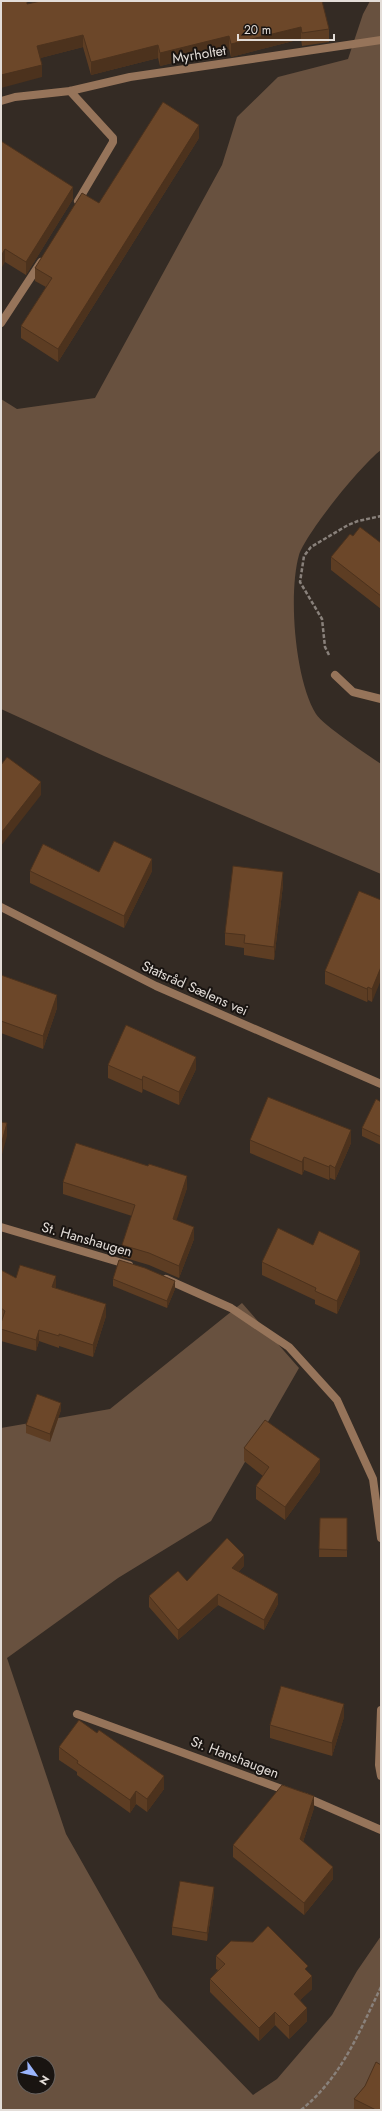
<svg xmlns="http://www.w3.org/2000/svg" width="382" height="2111" font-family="Jost,sans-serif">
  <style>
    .green { fill: #68513f; fill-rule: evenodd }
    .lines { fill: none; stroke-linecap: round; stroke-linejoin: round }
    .path { stroke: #89817b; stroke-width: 2.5; stroke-dasharray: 4 2; stroke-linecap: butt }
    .lane { stroke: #96745a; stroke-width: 8 }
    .street { stroke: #96745a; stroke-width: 8 }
    .wall { fill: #5d3d23 }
    .shaded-wall { fill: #4c321d }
    .building { fill: #6c4729; stroke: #4c321d }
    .labels { text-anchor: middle; stroke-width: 4; stroke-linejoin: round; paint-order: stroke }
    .street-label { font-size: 14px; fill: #e3ddd8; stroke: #191411 }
  </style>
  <rect width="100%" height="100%" fill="#342b24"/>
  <path class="green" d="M370,1H381V450C362,464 306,533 299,555C288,594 295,680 316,714C323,725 368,755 381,764V874L104,756L1,709V399L17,409L95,398L222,165L237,117L278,77L348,59L363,14Z
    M242,1303L299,1368L211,1521L118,1578L7,1658L66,1834L159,1998L253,2095L277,2079L332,2015L357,1971L381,1936V2066L353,2110H1V1428L110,1409ZM24,2063H48V2087H24Z"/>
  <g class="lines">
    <path class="path" d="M329,655L325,647L322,619L300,582L304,556L311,547L348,525L358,521L381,516
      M301,2110C342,2077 359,2032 381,1987"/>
    <path class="lane" d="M77,1714L290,1792
      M305,1797L381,1830"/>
    <path class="street" d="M70,91L113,138V142L78,201
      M1,101L15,97L70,91L130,77L381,40
      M1,323L41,262
      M335,675L353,692L381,699
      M1,907L156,986L381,1084
      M1,1227L129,1265
      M166,1279L231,1308L289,1347L337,1400L373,1479L381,1538
      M381,1710L379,1765L381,1776"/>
  </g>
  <path class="wall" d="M27,4L329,29V42L302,46L301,39L231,57L229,49L160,66L158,58L91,75L83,47L40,58L42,77Z
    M199,138L58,362L21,338V326L46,287L35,281V268L99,203Z
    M1,142L73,199L26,275L5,262Z
    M353,536L381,543V609L331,570V557Z
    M30,871L99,872L152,871L124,928L30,883Z
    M283,885L274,960L244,955V948L225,945V933Z
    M381,900L372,1002L368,1000L367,1002L325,984V971Z
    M1,975L57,1008L43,1049L1,1033Z
    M108,1065L196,1069L179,1105L143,1089L142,1093L108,1078Z
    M381,1102V1145L362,1136V1128Z
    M250,1140L351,1143L335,1180L330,1178L329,1180L304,1170L302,1175L250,1153Z
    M148,1166L187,1188L176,1220L194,1239L179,1278L149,1265L122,1257V1245L132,1216L63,1194V1182Z
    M313,1245L360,1263L337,1314L315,1304V1300L262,1275V1262Z
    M1,1270L16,1278L55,1289L106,1316L93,1357L59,1346V1348L39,1341L36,1351L1,1341V1323L2,1321L1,1320Z
    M113,1279L175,1289L167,1308L113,1286Z
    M61,1410L50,1442L26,1433V1425Z
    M244,1448L320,1472L285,1520L256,1499V1486L263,1476L244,1461Z
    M320,1518H347V1557H319Z
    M244,1566L238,1572L278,1604L264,1630L218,1605L178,1640L149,1607V1596L187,1581Z
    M344,1717L332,1756L270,1738V1725Z
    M59,1747L164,1789L147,1812L136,1804L130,1813L77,1775V1772L59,1760Z
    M314,1808L303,1842L333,1879L304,1915L233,1857V1845Z
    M214,1894L207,1941L172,1935V1927Z
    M216,1956L308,1972L312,1989L300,2000L307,2021L289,2039L275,2025L259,2041L210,1992V1979L218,1970L216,1969Z
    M365,2086L381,2110H354V2099Z"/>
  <path class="shaded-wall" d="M301,27V39L231,57V44Z
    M83,35V47L37,59V46Z
    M229,36V49L160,66V53Z
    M158,45V58L91,75V62Z
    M42,65V77L1,88V75Z
    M199,125V138L58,362V349Z
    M73,187V199L26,275V262Z
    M5,249V262L1,269V256Z
    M41,782V795L1,846V833Z
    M152,859V871L124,928V916Z
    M283,872V885L274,960V947Z
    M381,967V980L372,1002V989Z
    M368,987V1000L367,1002V989Z
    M57,995V1008L43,1049V1036Z
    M196,1057V1069L179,1105V1092Z
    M143,1076V1089L142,1093V1080Z
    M7,1123V1136L1,1158V1145Z
    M351,1130V1143L335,1180V1168Z
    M304,1157V1170L302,1175V1162Z
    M330,1165V1178L329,1180V1167Z
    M187,1176V1188L173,1231V1219Z
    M194,1227V1239L179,1278V1266Z
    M360,1251V1263L337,1314V1301Z
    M56,1276V1288L52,1299V1287Z
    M175,1281V1289L167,1308V1301Z
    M106,1304V1316L93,1357V1345Z
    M39,1330V1341L36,1351V1340Z
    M61,1403V1410L50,1442V1434Z
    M320,1459V1472L285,1520V1507Z
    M244,1555V1566L232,1579V1568Z
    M218,1594V1605L178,1640V1630Z
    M278,1594V1604L264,1630V1620Z
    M344,1704V1717L332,1756V1743Z
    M164,1776V1789L147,1812V1799Z
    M136,1791V1804L130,1813V1800Z
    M314,1796V1808L300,1851V1839Z
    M333,1867V1879L304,1915V1903Z
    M214,1887V1894L207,1941V1933Z
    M312,1976V1989L294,2006V1994Z
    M307,2008V2021L289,2039V2026Z
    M275,2012V2025L259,2041V2028Z"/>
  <path class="building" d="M5,1H27V4L41,1H322L329,29L302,33L301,27L231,44L229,36L160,53L158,45L91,62L83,35L37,46L42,65L1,75V2Z
    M163,102L199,125L58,349L21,326L52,278L35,268L82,193L99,203Z
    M1,141L73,187L26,262L5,249L1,256Z
    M360,527L381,543V596L331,557L350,534L353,536Z
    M7,757L41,782L1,833V765Z
    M114,841L152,859L124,916L30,871L43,844L99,872Z
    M233,866L283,872L274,947L244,943L245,935L225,933Z
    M359,891L381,900V967L372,989L368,987L367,989L325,971Z
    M1,975L57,995L43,1036L1,1021Z
    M126,1025L196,1057L179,1092L143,1076L142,1080L108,1065Z
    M268,1097L351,1130L335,1168L330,1165L329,1167L304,1157L302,1162L250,1140Z
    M376,1099L381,1102V1137L362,1128Z
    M1,1122L7,1123L1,1145Z
    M76,1143L148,1166L149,1164L187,1176L173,1219L194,1227L179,1266L149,1253L122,1245L135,1205L63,1182Z
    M278,1228L313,1245L319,1231L360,1251L337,1301L315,1291L316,1288L262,1262Z
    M119,1260L145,1268L175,1281L167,1301L113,1279Z
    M20,1265L56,1276L52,1287L106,1304L93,1345L59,1334V1336L39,1330L36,1340L1,1329V1323L5,1311L1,1308V1270L16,1278Z
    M37,1394L61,1403L50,1434L26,1425Z
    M265,1420L320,1459L285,1507L256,1486L269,1467L244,1448Z
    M320,1518H347V1550L319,1549Z
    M227,1538L244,1555L232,1568L278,1594L264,1620L218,1594L178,1630L149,1596L178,1571L187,1581Z
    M281,1686L344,1704L332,1743L270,1725Z
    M79,1720L97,1733L99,1730L164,1776L147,1799L136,1791L130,1800L77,1763L78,1761L59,1747Z
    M282,1785L314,1796L300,1839L333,1867L304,1903L233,1845Z
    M180,1881L214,1887L207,1933L172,1927Z
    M268,1926L308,1966L305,1969L312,1976L294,1994L307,2008L289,2026L275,2012L259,2028L210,1979L225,1964L216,1956L231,1941L253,1942Z
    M376,2062L381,2065V2110H376L354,2099L365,2086Z"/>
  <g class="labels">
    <g class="street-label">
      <text transform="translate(199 54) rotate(-9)" y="5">Myrholtet</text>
      <text transform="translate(195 988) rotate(24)" y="5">Statsråd Sælens vei</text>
      <text transform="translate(87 1239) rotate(16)" y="5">St. Hanshaugen</text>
      <text transform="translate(235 1757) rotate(21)" y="5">St. Hanshaugen</text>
    </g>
  </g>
  <rect width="382" height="2111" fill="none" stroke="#e3ddd8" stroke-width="4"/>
  <g transform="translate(36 2075) rotate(123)"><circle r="19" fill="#191411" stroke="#6a6461"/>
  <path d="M0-3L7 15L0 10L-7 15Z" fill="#9bb5fd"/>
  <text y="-6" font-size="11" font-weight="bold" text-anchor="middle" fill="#e3ddd8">N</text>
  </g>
  <path d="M238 34v6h96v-6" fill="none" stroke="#e3ddd8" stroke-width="2"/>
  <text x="244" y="34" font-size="12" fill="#e3ddd8" stroke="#191411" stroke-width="3" paint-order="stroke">20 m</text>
</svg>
